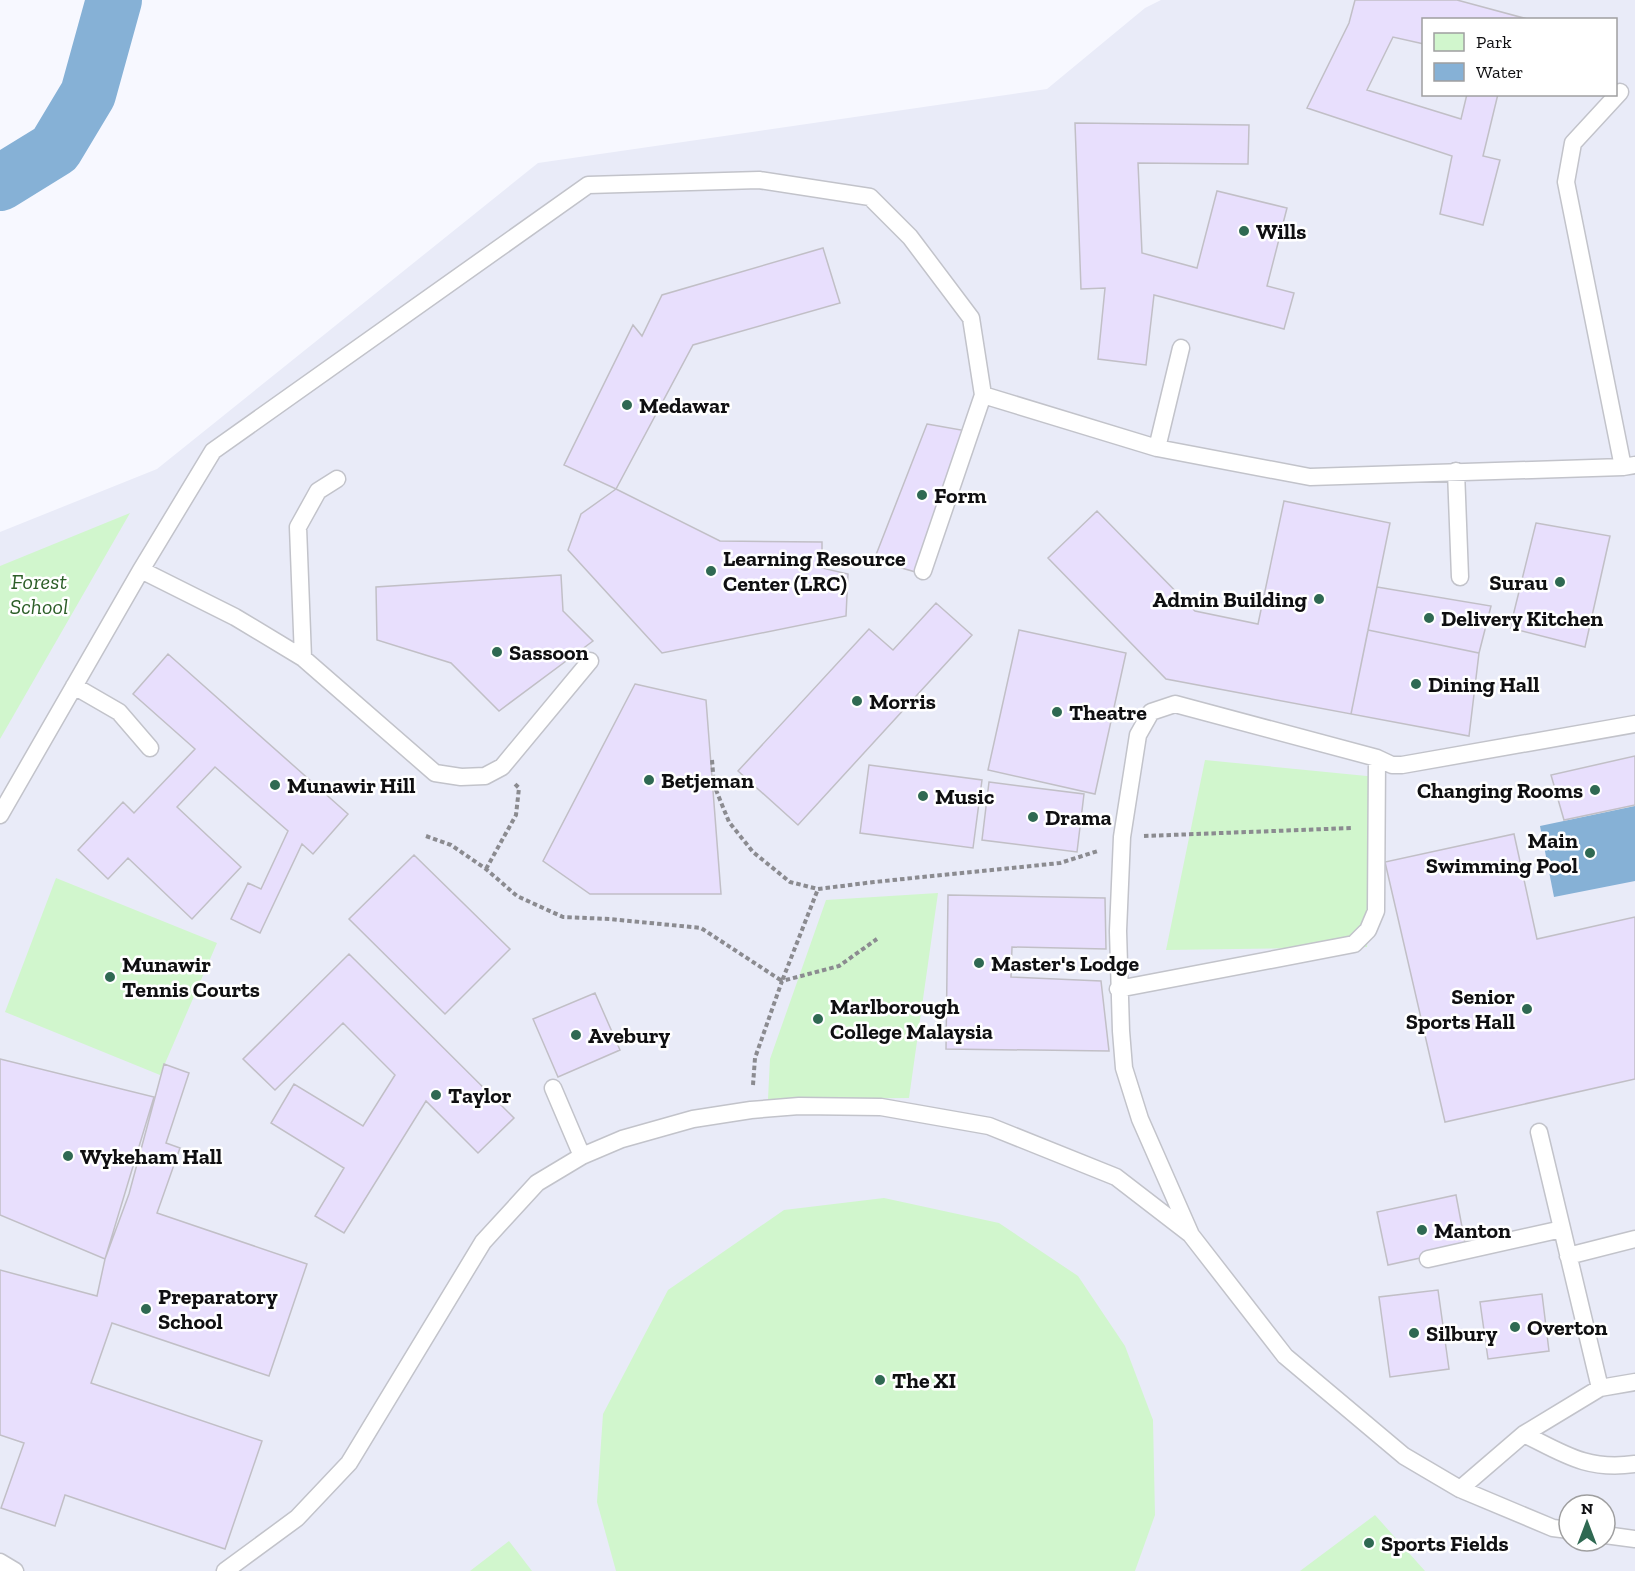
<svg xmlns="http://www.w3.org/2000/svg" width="1635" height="1571" font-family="'Zilla Slab',serif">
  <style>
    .built { fill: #e9ebf8; fill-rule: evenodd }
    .green { fill: #d1f6cd }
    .water { fill: #86b1d6 }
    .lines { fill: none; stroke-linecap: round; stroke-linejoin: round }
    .river { stroke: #86b1d6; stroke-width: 56 }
    .building { fill: #e8dffd; stroke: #c1bfc6; stroke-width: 1.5 }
    .service-casing { stroke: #c2c3ca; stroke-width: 19 }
    .path { stroke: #8b8b90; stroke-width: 4; stroke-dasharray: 4.5 3; stroke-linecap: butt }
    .service { stroke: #fff; stroke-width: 16 }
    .poi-dot { fill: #2f6952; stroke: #fff; stroke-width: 2 }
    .labels { text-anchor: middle; stroke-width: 5; stroke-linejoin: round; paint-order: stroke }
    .poi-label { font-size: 22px; font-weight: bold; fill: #0f0f11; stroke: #fff; text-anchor: start }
    .park-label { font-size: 22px; font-style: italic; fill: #2c5e28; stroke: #fff }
  </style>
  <rect width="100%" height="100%" fill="#f7f8ff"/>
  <path class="built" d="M1161,0H1635V1571H0V532L157,469L538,163L1047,89L1145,8ZM1424,20H1616V94H1424ZM1569,1505H1605V1541H1569Z"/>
  <path class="green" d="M130,513L0,739V566Z
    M1205,760L1377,777L1367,947L1166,950Z
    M56,878L217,943L160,1075L5,1012Z
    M938,893L909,1098L768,1099L770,1059L826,900Z
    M884,1198L999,1223L1078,1276L1125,1346L1153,1420L1155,1515L1135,1571H616L597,1502L603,1414L668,1290L784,1210Z
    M1375,1515L1425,1571H1300Z
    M509,1541L532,1571H470Z"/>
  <path class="water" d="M1635,806V881L1554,897L1540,826Z"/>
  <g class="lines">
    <path class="river" d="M0,183L55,149L88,94L114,0"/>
  </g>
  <path class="building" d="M1355,0H1457L1531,20H1424V44L1393,37L1367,90L1461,119L1467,94H1498L1483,156L1500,160L1483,225L1440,214L1452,156L1307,108L1349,23Z
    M1075,123L1249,125L1248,164L1138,163L1142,253L1197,268L1217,191L1287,208L1267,286L1294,293L1284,329L1154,295L1146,365L1098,359L1105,288L1081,289Z
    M823,248L840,303L693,345L616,489L564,465L633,325L642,336L662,295Z
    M927,424L967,431L919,573L874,560Z
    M616,489L720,541L822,542V568L848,574L846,616L662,653L568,550L581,514Z
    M1284,501L1390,523L1351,714L1166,679L1048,558L1097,511L1195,611L1258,624Z
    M1536,523L1610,536L1585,647L1510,628Z
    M561,575L563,611L593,641L499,711L451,663L377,640L376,587Z
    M1377,587L1491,606L1479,653L1368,630Z
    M936,603L972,635L798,825L738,771L869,629L893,650Z
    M1019,630L1126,653L1095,794L988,770Z
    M1368,630L1479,653L1469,736L1351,714Z
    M168,654L348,814L313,854L302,844L260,933L231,919L248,883L261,889L288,831L215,767L177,807L241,867L192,919L128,858L108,879L78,850L123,802L134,813L195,749L133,694Z
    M635,684L706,700L721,894H590L543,861Z
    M1635,756V805L1564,820L1551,775Z
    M869,765L982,780L973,848L860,833Z
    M989,782L1084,794L1077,852L982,840Z
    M1514,834L1537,939L1635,917V1079L1445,1122L1385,862Z
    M414,855L510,949L445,1014L349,919Z
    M948,895L1105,898L1106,949L1012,947L1011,977L1101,981L1109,1051L946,1049Z
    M349,954L514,1118L478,1153L426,1101L344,1233L315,1216L344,1168L271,1123L294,1084L363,1126L395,1075L343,1023L275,1090L243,1059Z
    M595,993L620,1050L558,1077L533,1019Z
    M0,1059L154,1097L105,1259L0,1215Z
    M164,1064L189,1073L166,1143L180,1148L157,1213L307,1264L269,1376L112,1323L91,1383L262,1441L225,1549L65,1495L55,1526L1,1508L24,1443L0,1435V1270L97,1296L105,1259L129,1194Z
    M1456,1195L1466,1248L1388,1265L1377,1212Z
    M1438,1290L1449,1369L1390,1377L1379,1297Z
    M1542,1294L1549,1351L1488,1359L1480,1302Z"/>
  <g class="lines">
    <defs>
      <path id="service" d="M1620,92L1573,143L1566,182L1623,467
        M983,395L1157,448L1310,477L1623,467L1635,465
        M1157,448L1181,348
        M1456,471L1460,577
        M141,570L235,617L303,658L435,773L461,777L485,776L502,767L590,661
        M303,658L298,527L318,491L337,479
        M74,686L119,712L150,748
        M0,815L141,570L213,451L588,185L759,180L870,197L910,237L971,318L983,395L923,571
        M1118,989L1354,944L1368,930L1376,911L1377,758
        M553,1088L582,1156
        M1539,1132L1600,1388
        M1568,1256L1635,1239
        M1428,1259L1562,1229
        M1524,1434C1564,1454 1588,1471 1635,1464
        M1460,1489L1524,1434L1600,1388L1635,1382
        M1569,1530L1553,1528L1460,1489L1404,1456L1285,1356L1191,1235L1140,1119L1124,1068L1121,1031L1118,931L1122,837L1138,735L1151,712L1175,704L1377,758L1392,765H1402L1635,724
        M1605,1535L1635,1539
        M0,1562L15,1571
        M225,1571L297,1518L349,1463L483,1242L537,1183L582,1156L622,1139L693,1119L751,1110L799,1106L881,1107L989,1126L1116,1177L1190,1234"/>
    </defs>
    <use href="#service" class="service-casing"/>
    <path class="path" d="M712,760L714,785L729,822L753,852L790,882L818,889L874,882L1060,863L1098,851
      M426,836L451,845L486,869L517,896L563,917L610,919L701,928L782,981L818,889
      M1144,836L1352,828
      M486,869L516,815L519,788L515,784
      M753,1085L755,1058L782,981L839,966L877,939"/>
    <use href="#service" class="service"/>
  </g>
  <g class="poi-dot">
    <circle cx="1244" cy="231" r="6"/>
    <circle cx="627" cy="405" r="6"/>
    <circle cx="922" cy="495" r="6"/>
    <circle cx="711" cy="571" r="6"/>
    <circle cx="1560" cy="582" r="6"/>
    <circle cx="1319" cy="599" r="6"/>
    <circle cx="1429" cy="618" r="6"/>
    <circle cx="497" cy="652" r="6"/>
    <circle cx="1416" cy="684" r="6"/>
    <circle cx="857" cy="701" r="6"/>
    <circle cx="1057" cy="712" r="6"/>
    <circle cx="649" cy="780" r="6"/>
    <circle cx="275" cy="785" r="6"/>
    <circle cx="1595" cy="790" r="6"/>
    <circle cx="923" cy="796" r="6"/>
    <circle cx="1033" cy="817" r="6"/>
    <circle cx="1590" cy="853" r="6"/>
    <circle cx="979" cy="963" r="6"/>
    <circle cx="110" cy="977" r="6"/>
    <circle cx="1527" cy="1009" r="6"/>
    <circle cx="818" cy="1019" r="6"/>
    <circle cx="576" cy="1035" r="6"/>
    <circle cx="436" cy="1095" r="6"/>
    <circle cx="68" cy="1156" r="6"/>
    <circle cx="1422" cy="1230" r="6"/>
    <circle cx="146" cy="1309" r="6"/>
    <circle cx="1515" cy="1327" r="6"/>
    <circle cx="1414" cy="1333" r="6"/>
    <circle cx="880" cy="1380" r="6"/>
    <circle cx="1369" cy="1543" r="6"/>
  </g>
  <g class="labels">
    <g class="poi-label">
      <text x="1256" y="239">Wills</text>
      <text x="639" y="413">Medawar</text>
      <text x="934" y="503">Form</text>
      <text x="723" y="566">Learning Resource<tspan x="723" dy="25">Center (LRC)</tspan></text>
      <text x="1548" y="590" text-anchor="end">Surau</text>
      <text x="1307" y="607" text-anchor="end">Admin Building</text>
      <text x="1441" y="626">Delivery Kitchen</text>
      <text x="509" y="660">Sassoon</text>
      <text x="1428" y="692">Dining Hall</text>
      <text x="869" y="709">Morris</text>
      <text x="1069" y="720">Theatre</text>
      <text x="661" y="788">Betjeman</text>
      <text x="287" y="793">Munawir Hill</text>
      <text x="1583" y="798" text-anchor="end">Changing Rooms</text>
      <text x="935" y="804">Music</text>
      <text x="1045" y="825">Drama</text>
      <text x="1578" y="848" text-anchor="end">Main<tspan x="1578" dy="25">Swimming Pool</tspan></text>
      <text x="991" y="971">Master's Lodge</text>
      <text x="122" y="972">Munawir<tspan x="122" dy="25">Tennis Courts</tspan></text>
      <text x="1515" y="1004" text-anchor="end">Senior<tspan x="1515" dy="25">Sports Hall</tspan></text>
      <text x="830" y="1014">Marlborough<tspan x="830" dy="25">College Malaysia</tspan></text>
      <text x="588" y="1043">Avebury</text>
      <text x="448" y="1103">Taylor</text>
      <text x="80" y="1164">Wykeham Hall</text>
      <text x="1434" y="1238">Manton</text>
      <text x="158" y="1304">Preparatory<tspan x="158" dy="25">School</tspan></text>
      <text x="1527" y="1335">Overton</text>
      <text x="1426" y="1341">Silbury</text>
      <text x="892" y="1388">The XI</text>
      <text x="1381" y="1551">Sports Fields</text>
    </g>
    <g class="park-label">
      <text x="39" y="589">Forest<tspan x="39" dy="25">School</tspan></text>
    </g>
  </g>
  <rect x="1422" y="18" width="195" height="78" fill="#ffffff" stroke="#9f9fa0" stroke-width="1.5"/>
  <rect x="1434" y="33" width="30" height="18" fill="#d1f6cd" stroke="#9f9fa0" stroke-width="1.5"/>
  <text x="1476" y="48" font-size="18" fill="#0f0f11">Park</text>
  <rect x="1434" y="63" width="30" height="18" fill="#86b1d6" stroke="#9f9fa0" stroke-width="1.5"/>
  <text x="1476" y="78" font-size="18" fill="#0f0f11">Water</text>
  <g transform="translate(1587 1523)"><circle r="28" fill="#ffffff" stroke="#9f9fa0" stroke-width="1.5"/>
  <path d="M0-4.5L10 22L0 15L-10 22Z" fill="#2f6952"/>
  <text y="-9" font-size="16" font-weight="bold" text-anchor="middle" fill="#0f0f11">N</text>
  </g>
</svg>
